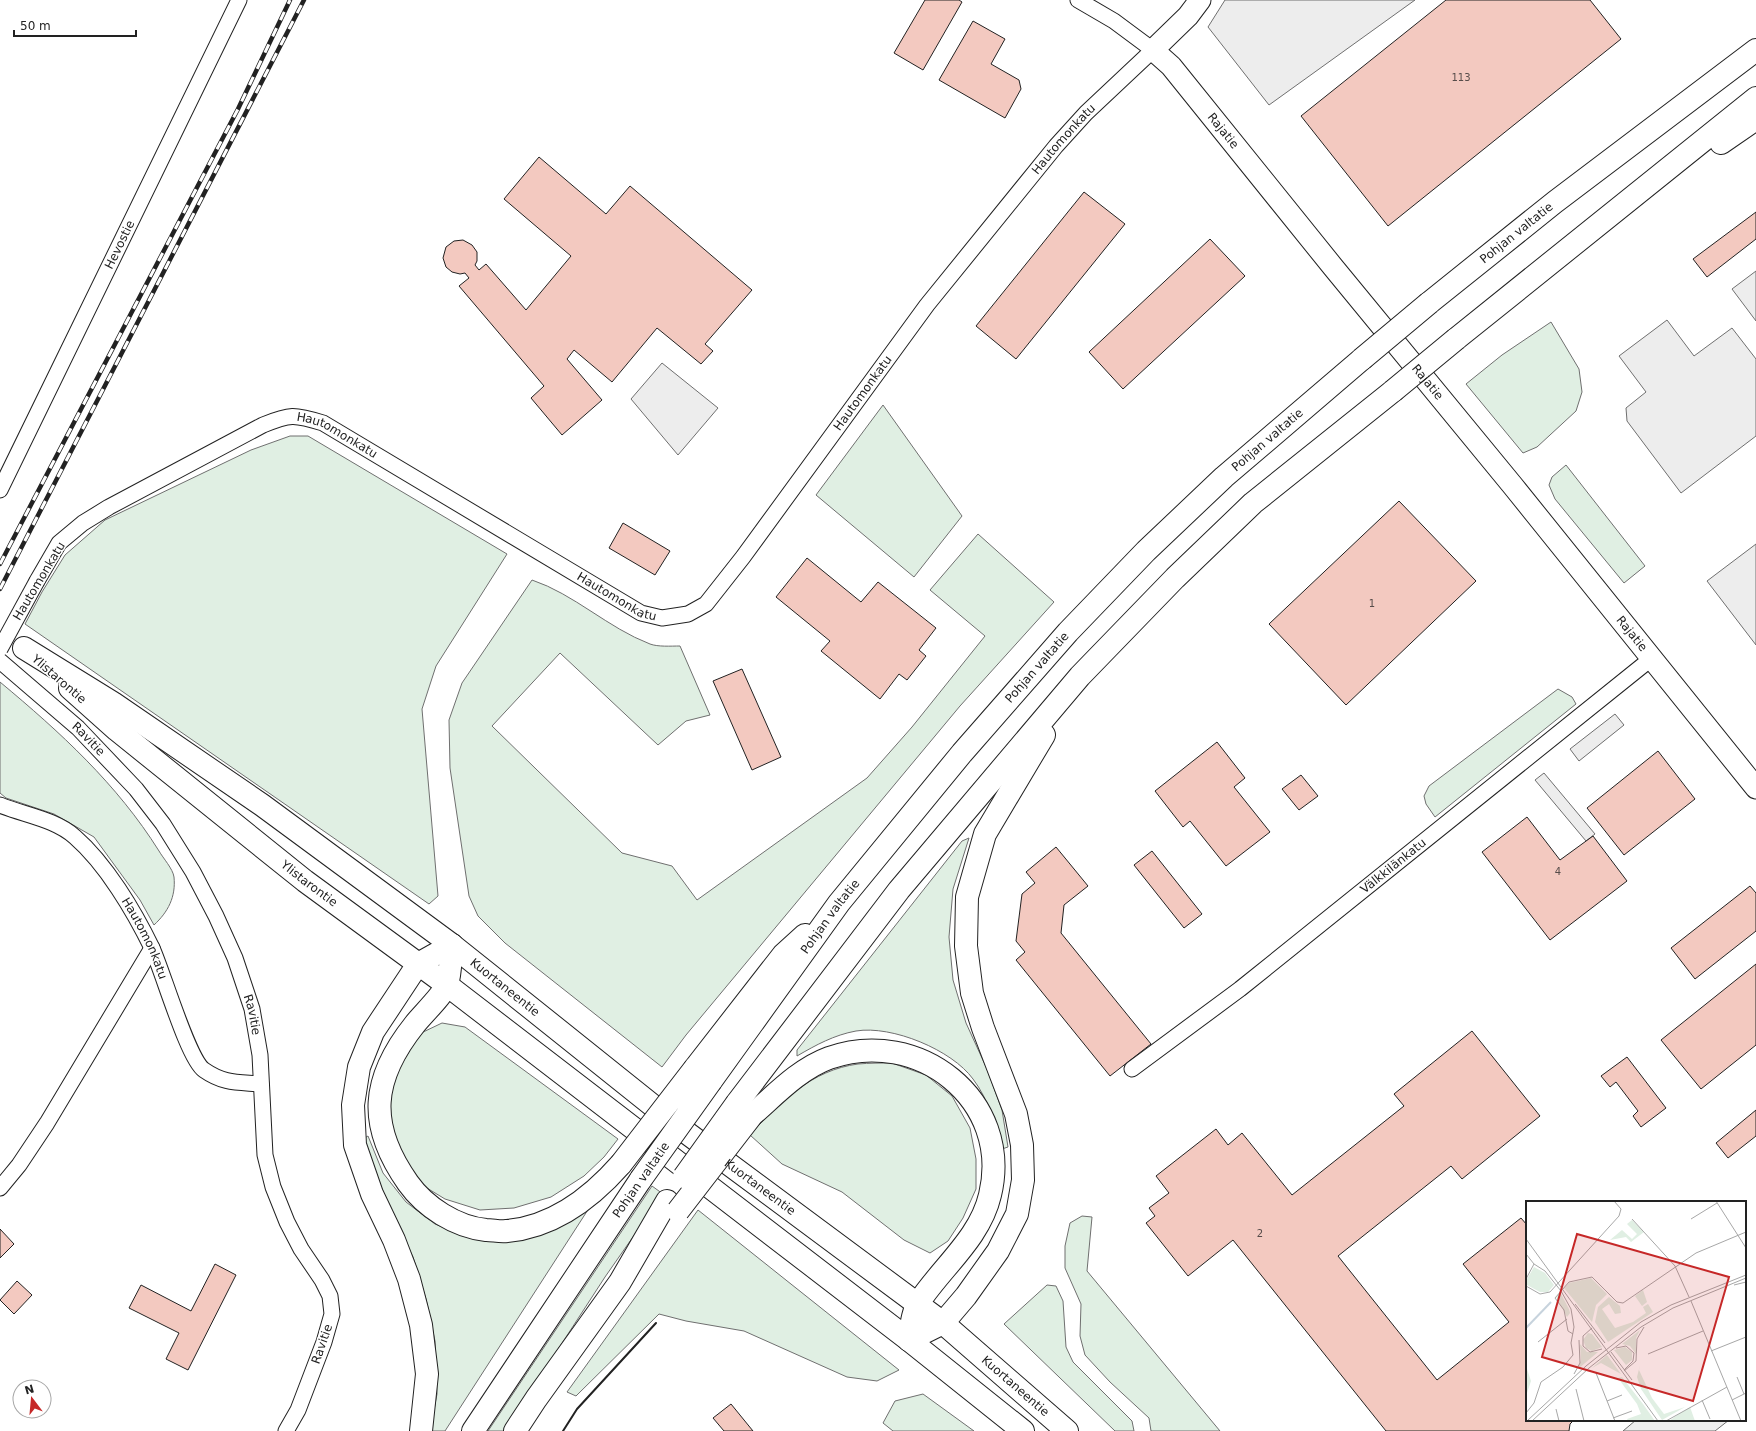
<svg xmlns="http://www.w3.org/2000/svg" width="1756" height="1431" font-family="'DejaVu Sans',sans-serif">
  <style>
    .green { fill: #e0efe3; stroke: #6f6f6f }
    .parking { fill: #ededed; stroke: #6f6f6f }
    .building { fill: #f3c9c0; stroke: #222 }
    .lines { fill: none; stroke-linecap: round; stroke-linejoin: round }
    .street-casing { stroke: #222; stroke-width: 17 }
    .secondary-casing { stroke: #222; stroke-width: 23 }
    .highway-casing { stroke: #222; stroke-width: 24 }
    .street { stroke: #fff; stroke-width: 15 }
    .secondary { stroke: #fff; stroke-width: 21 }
    .highway { stroke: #fff; stroke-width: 22 }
    .rail-casing { stroke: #222; stroke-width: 4.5 }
    .rail { stroke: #fff; stroke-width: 3; stroke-dasharray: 9; stroke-linecap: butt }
    .street-bridge-casing { stroke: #222; stroke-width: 17; stroke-linecap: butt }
    .highway-bridge-casing { stroke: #222; stroke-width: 24; stroke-linecap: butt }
    .street-bridge { stroke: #fff; stroke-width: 15 }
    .highway-bridge { stroke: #fff; stroke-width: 22 }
    .wall { stroke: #222; stroke-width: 2 }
    .labels { text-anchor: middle; stroke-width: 3; stroke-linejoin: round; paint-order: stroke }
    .number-label { font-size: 10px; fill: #564c4a }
    .street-label { font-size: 12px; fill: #222; stroke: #fff }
    .inset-river { fill: none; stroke: #c7d3dd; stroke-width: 2 }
    .inset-road { fill: none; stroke: #a7a7a7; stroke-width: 1 }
    .view { fill: #c62828; fill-opacity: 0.15; stroke: #c62828; stroke-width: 2 }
    .inset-edge { fill: none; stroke: #222; stroke-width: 2 }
  </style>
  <rect width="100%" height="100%" fill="#fff"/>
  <path class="green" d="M1551,322L1579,369L1582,392L1576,411L1537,447L1523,453L1466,384L1502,355Z
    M883,405L962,516L914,577L816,495Z
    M290,436H308L507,554L436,666L422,709L438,896L429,904L25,624L42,592L65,555L105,520L251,450Z
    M1566,465L1645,566L1624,583L1555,499L1549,485L1552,477Z
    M978,534L1054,602L960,706L686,1035L662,1067L505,943L478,916L469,896L450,768L449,720L462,683L532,580C574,594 608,628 650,644C658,647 671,646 680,646L710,715L686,721L658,745L560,653L492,726L622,853L672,866L697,900L867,778L912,727L985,636L930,590Z
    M0,682C60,732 117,784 159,851C163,858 173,869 174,877C176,897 168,912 154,925L140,900L94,837L54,814L6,798L0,793Z
    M1558,689L1572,697L1576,704L1435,817L1426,804L1424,796L1429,786Z
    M969,838L953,889L949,937L953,980L966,1023L987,1069L1002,1110L1008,1147L1002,1149C995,1125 989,1100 973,1079C952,1050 892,1025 856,1031C834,1035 816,1045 797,1056V1050L962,841Z
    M442,1023L465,1027L618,1139L604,1157L584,1176L551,1197L514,1208L480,1210L445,1199L417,1182L396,1151L388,1118L389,1086L419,1034Z
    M892,1063L926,1075L952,1096L970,1128L976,1159V1189L963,1218L948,1241L930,1253L904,1240L842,1192L782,1164L750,1135C779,1102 812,1070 858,1064C869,1063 881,1063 892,1063Z
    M368,1136L383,1173L406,1202L435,1224L467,1237L593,1202L445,1431H430L437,1394L435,1341L426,1299L413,1257L392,1215L363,1139Z
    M652,1186L663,1194L605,1277L505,1431H488Z
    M698,1210L899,1370L877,1381L847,1377L744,1331L686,1321L659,1314L576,1396L567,1392Z
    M1082,1216L1092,1217L1087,1271L1220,1431H1151L1149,1418L1110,1382L1085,1355L1080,1336L1081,1304L1065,1268V1246L1070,1223Z
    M1047,1285L1056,1286L1063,1301L1066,1347L1073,1362L1132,1421L1134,1431H1115L1004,1324Z
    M923,1394L974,1431H893L883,1423L895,1401Z"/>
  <path class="parking" d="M1225,0H1415L1269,105L1208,27Z
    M1756,271V321L1732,289Z
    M1667,320L1694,356L1732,328L1756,359V436L1681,493L1627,421L1626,408L1646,392L1619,356Z
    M662,363L718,408L678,455L631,399Z
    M1756,544V645L1707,581Z
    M1615,714L1624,725L1579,761L1570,749Z
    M1544,773L1595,834L1586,841L1535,780Z
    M1636,1420H1729L1715,1431H1623Z"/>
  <path class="building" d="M925,0H959L962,2L923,70L894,53Z
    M1446,0H1590L1621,39L1388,226L1301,116Z
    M973,21L1005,39L991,64L1019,80L1021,89L1005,118L939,80Z
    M539,157L606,214L630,186L752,290L705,344L713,351L701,364L657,328L612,382L574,350L567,359L602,400L562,435L531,398L544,386L459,286L469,278L465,273L460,274L452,272L446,267L443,258L446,247L454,241L463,240L472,245L477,252V261L475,265L479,270L486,264L526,310L571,256L504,199Z
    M1084,192L1125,224L1016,359L976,326Z
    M1756,212V239L1707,277L1693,259Z
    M1210,239L1245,276L1123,389L1089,352Z
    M1399,501L1476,581L1346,705L1269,624Z
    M623,523L670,551L655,575L609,548Z
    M807,558L861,602L878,582L936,628L919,650L926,656L907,680L899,674L880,699L821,651L830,641L776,597Z
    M742,669L781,757L752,770L713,681Z
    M1217,742L1245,778L1234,787L1270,832L1226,866L1190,821L1183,827L1155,791Z
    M1658,751L1695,799L1624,855L1587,808Z
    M1301,775L1318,796L1299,810L1282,789Z
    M1527,817L1560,860L1593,836L1627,881L1550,940L1482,852Z
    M1056,847L1088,886L1064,905L1061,933L1151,1044L1110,1076L1016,960L1025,952L1016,941L1022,894L1035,883L1026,872Z
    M1152,851L1202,914L1184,928L1134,865Z
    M1750,886L1756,893V931L1695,979L1671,948Z
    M1756,964V1045L1701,1089L1661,1040Z
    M1472,1031L1540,1116L1462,1179L1451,1166L1338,1256L1437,1380L1509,1322L1463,1264L1521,1218L1527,1225V1420H1574L1570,1424L1569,1431H1386L1233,1240L1188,1276L1146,1223L1155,1216L1149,1208L1169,1193L1156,1176L1216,1129L1228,1145L1242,1133L1292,1195L1404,1106L1394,1094Z
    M1627,1057L1666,1108L1641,1127L1633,1116L1638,1111L1616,1082L1610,1087L1601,1076Z
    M1756,1110V1136L1728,1158L1716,1143Z
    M0,1229L14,1244L0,1258Z
    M215,1264L236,1275L188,1370L166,1359L179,1333L129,1308L141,1285L191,1311Z
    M17,1281L32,1295L14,1314L0,1300Z
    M731,1404L753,1431H724L713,1418Z"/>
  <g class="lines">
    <defs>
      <g id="street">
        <path id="s1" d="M0,490L239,0"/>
        <path id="s2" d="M37,581L59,543L83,523L109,507L263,425C290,414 294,414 323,423L641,613L662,618L688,614L706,604L743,557L927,305L1056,146L1086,113L1153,50L1114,21L1078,0"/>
        <path id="s3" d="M0,661L78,728L136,789L163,824L193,872L216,916L235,958L252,1009L260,1055L265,1155L273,1187L287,1222L301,1249L322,1280L330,1296L332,1314L324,1342L298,1410L286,1431"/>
        <path id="s4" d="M0,805C24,815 55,819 75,837C106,864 134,911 152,948C163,972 188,1059 204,1070C224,1084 238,1082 261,1084"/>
        <path id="s5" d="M1132,1069L1240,989L1652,658"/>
        <path d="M0,1188L19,1165L47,1123L152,948"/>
      </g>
      <g id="secondary">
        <path id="s6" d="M1200,0L1188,16L1153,50L1171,66L1333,267L1513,486L1756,788"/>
      </g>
      <g id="highway">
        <path d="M1721,143L1756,119"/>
        <path id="s7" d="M1429,303L1555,202L1756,50"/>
        <path d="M1456,339L1756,98"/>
        <path id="s8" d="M24,648L113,703L262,805L452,945L687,1133L943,1323L1067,1431"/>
        <path id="s9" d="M70,688L117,730L305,881L447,985L909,1340L1023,1431"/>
        <path d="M452,945C450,957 451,973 447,984C444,994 422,1015 415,1024C371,1079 367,1125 408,1183C425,1207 456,1227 486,1230C493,1230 500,1232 507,1231C553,1227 592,1197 621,1164"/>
        <path d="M695,1068L783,955L805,935"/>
        <path id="s10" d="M711,1081L839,903L962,753L1068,632L1146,551L1224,477L1362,359"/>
        <path d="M737,1103L899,890L1080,676L1175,578L1253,503L1393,391"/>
        <path d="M752,1115C775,1095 799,1069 829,1058C918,1026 1013,1100 990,1195C980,1238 942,1267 919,1302C912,1312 911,1329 909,1340"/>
        <path d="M909,1340L943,1323L966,1296L998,1251L1017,1214L1023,1180L1022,1145L1016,1114L983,1028L972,993L966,946L967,897L985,834L1044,735"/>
        <path d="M421,1431L427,1374L421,1325L409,1279L394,1240L372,1194L355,1145L353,1105L359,1067L373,1032L418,964L452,945"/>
        <path d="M473,1431L641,1179"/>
        <path d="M515,1431L536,1399L620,1282L667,1201"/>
      </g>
    </defs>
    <use href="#street" class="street-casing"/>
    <use href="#secondary" class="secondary-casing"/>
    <use href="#highway" class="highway-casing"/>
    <use href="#street" class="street"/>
    <use href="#secondary" class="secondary"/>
    <use href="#highway" class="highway"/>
    <defs>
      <path id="rail" d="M0,564L238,109L290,0
        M0,589L304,0"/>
    </defs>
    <use href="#rail" class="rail-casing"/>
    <use href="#rail" class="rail"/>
    <defs>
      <path id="street-bridge" d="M0,649L37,581"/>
      <path id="highway-bridge" d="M1362,359L1429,303
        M1393,391L1456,339
        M621,1164L695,1068
        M684,1177L737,1103
        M641,1179L711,1081
        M678,1211L752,1115"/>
    </defs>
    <use href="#street-bridge" class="street-bridge-casing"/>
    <use href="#highway-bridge" class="highway-bridge-casing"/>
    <use href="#street-bridge" class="street-bridge"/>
    <use href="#highway-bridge" class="highway-bridge"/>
    <path class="wall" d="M563,1431L577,1409L656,1323"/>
  </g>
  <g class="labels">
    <g class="number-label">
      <text x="1461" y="81">113</text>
      <text x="1372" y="607">1</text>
      <text x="1558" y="875">4</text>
      <text x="1260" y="1237">2</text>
    </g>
    <g class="street-label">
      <text dy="4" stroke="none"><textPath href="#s6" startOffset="176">Rajatie</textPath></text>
      <text dy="4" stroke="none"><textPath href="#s2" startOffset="1368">Hautomonkatu</textPath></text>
      <text dy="4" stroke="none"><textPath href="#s7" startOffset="112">Pohjan valtatie</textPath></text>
      <text dy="4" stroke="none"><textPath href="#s1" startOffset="273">Hevostie</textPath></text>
      <text dy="4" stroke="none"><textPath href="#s6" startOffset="500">Rajatie</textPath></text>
      <text dy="4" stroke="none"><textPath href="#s2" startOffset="1044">Hautomonkatu</textPath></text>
      <text dy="4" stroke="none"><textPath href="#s2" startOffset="360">Hautomonkatu</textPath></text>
      <text dy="4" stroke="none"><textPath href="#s10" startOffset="851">Pohjan valtatie</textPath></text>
      <text transform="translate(39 581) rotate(-59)" y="4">Hautomonkatu</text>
      <text dy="4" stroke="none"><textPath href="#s2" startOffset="684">Hautomonkatu</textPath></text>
      <text dy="4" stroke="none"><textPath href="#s6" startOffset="824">Rajatie</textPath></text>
      <text dy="4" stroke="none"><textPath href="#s10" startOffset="527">Pohjan valtatie</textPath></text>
      <text transform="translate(59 679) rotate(41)" y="4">Ylistarontie</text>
      <text dy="4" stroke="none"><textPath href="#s3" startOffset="118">Ravitie</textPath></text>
      <text dy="4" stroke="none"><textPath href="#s5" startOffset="331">Välkkilänkatu</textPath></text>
      <text dy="4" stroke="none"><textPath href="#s9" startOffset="309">Ylistarontie</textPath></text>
      <text dy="4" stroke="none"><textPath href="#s10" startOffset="203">Pohjan valtatie</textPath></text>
      <text dy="4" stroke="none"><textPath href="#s4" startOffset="206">Hautomonkatu</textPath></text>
      <text dy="4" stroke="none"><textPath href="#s8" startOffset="589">Kuortaneentie</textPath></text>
      <text dy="4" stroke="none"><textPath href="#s3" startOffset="443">Ravitie</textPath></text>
      <text transform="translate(641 1180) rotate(-55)" y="4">Pohjan valtatie</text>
      <text dy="4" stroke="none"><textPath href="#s8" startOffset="913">Kuortaneentie</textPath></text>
      <text transform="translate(322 1344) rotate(-71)" y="4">Ravitie</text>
      <text dy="4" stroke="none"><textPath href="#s8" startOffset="1237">Kuortaneentie</textPath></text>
    </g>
  </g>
  <g transform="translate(1526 1201)">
    <rect width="220" height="220" fill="#fff"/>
    <path d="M106,19L118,31L105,41L100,36L84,39L96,29L106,38L111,33L101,23ZM8,66L19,72L28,84L22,91H14L1,84V78ZM65,77L81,93L70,104L66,121L38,87L43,82ZM117,89L121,101L116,105L109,95ZM34,91L43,108L44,112L41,116L30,96ZM83,96L94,105L95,112L89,113L83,103L76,108L89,127L107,121L120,112L117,106L122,103L127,111L82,141L69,121L72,106ZM114,129L110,137V153L104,145L96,143ZM62,132L66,133L76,146L66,150L60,147L57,139ZM54,143L61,151H72L52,168L55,159ZM99,146L106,151V159L100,164L88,149ZM81,154L95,173L75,162L66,167ZM114,164L113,169L126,197L138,213L159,206L136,219L115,188L111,176ZM0,165L5,180L0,195ZM96,176L117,203L129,220H102L101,218L115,213L111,203L92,177ZM164,206L169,220H143L154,212Z" fill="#e0efe3"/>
    <path class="inset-river" d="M0,127L25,101"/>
    <path class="inset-road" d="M190,0L220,47M106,18L149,65L163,96M165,18L191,2M0,38L132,220M0,53L8,63L19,70L35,90L45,108L48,126L45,142L47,154L37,166L15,181L8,202L0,212M0,78L8,63M208,84L220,81M0,85L14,93L24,91L93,15L95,8L88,0M165,100L215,220M49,103L79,142M66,127L57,135V145L64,151L76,148M47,133L42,130L38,109L29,97L43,81L66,76L91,101L97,102L170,52L220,31M12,141L41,118M90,147L100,145L108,152L107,160L98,169M185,150L220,136M85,151L106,179M122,153L177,130M98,170L110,160L111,138L118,126M70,172L89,220M48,173L54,162L53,139M211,176L218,193M50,188L58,220M176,199L184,218M206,199L220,192M81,200L96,194M30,208L33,220M87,217L106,210M1,220L60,165L115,121L145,104L220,74M6,220L63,167L115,126L147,107L220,77M140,220L201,186"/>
    <path class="view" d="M51,33L203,76L167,200L16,156Z"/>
    <rect width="220" height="220" class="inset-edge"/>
  </g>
  <g transform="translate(32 1399) rotate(344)"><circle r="19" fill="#ffffff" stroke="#a7a7a7"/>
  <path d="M0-3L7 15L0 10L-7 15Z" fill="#c62828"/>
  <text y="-6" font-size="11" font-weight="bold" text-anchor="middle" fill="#222222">N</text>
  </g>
  <path d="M14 30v6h122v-6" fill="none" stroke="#222222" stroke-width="2"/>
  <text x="20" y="30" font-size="12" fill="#222222" stroke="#ffffff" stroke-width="3" paint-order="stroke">50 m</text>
</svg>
